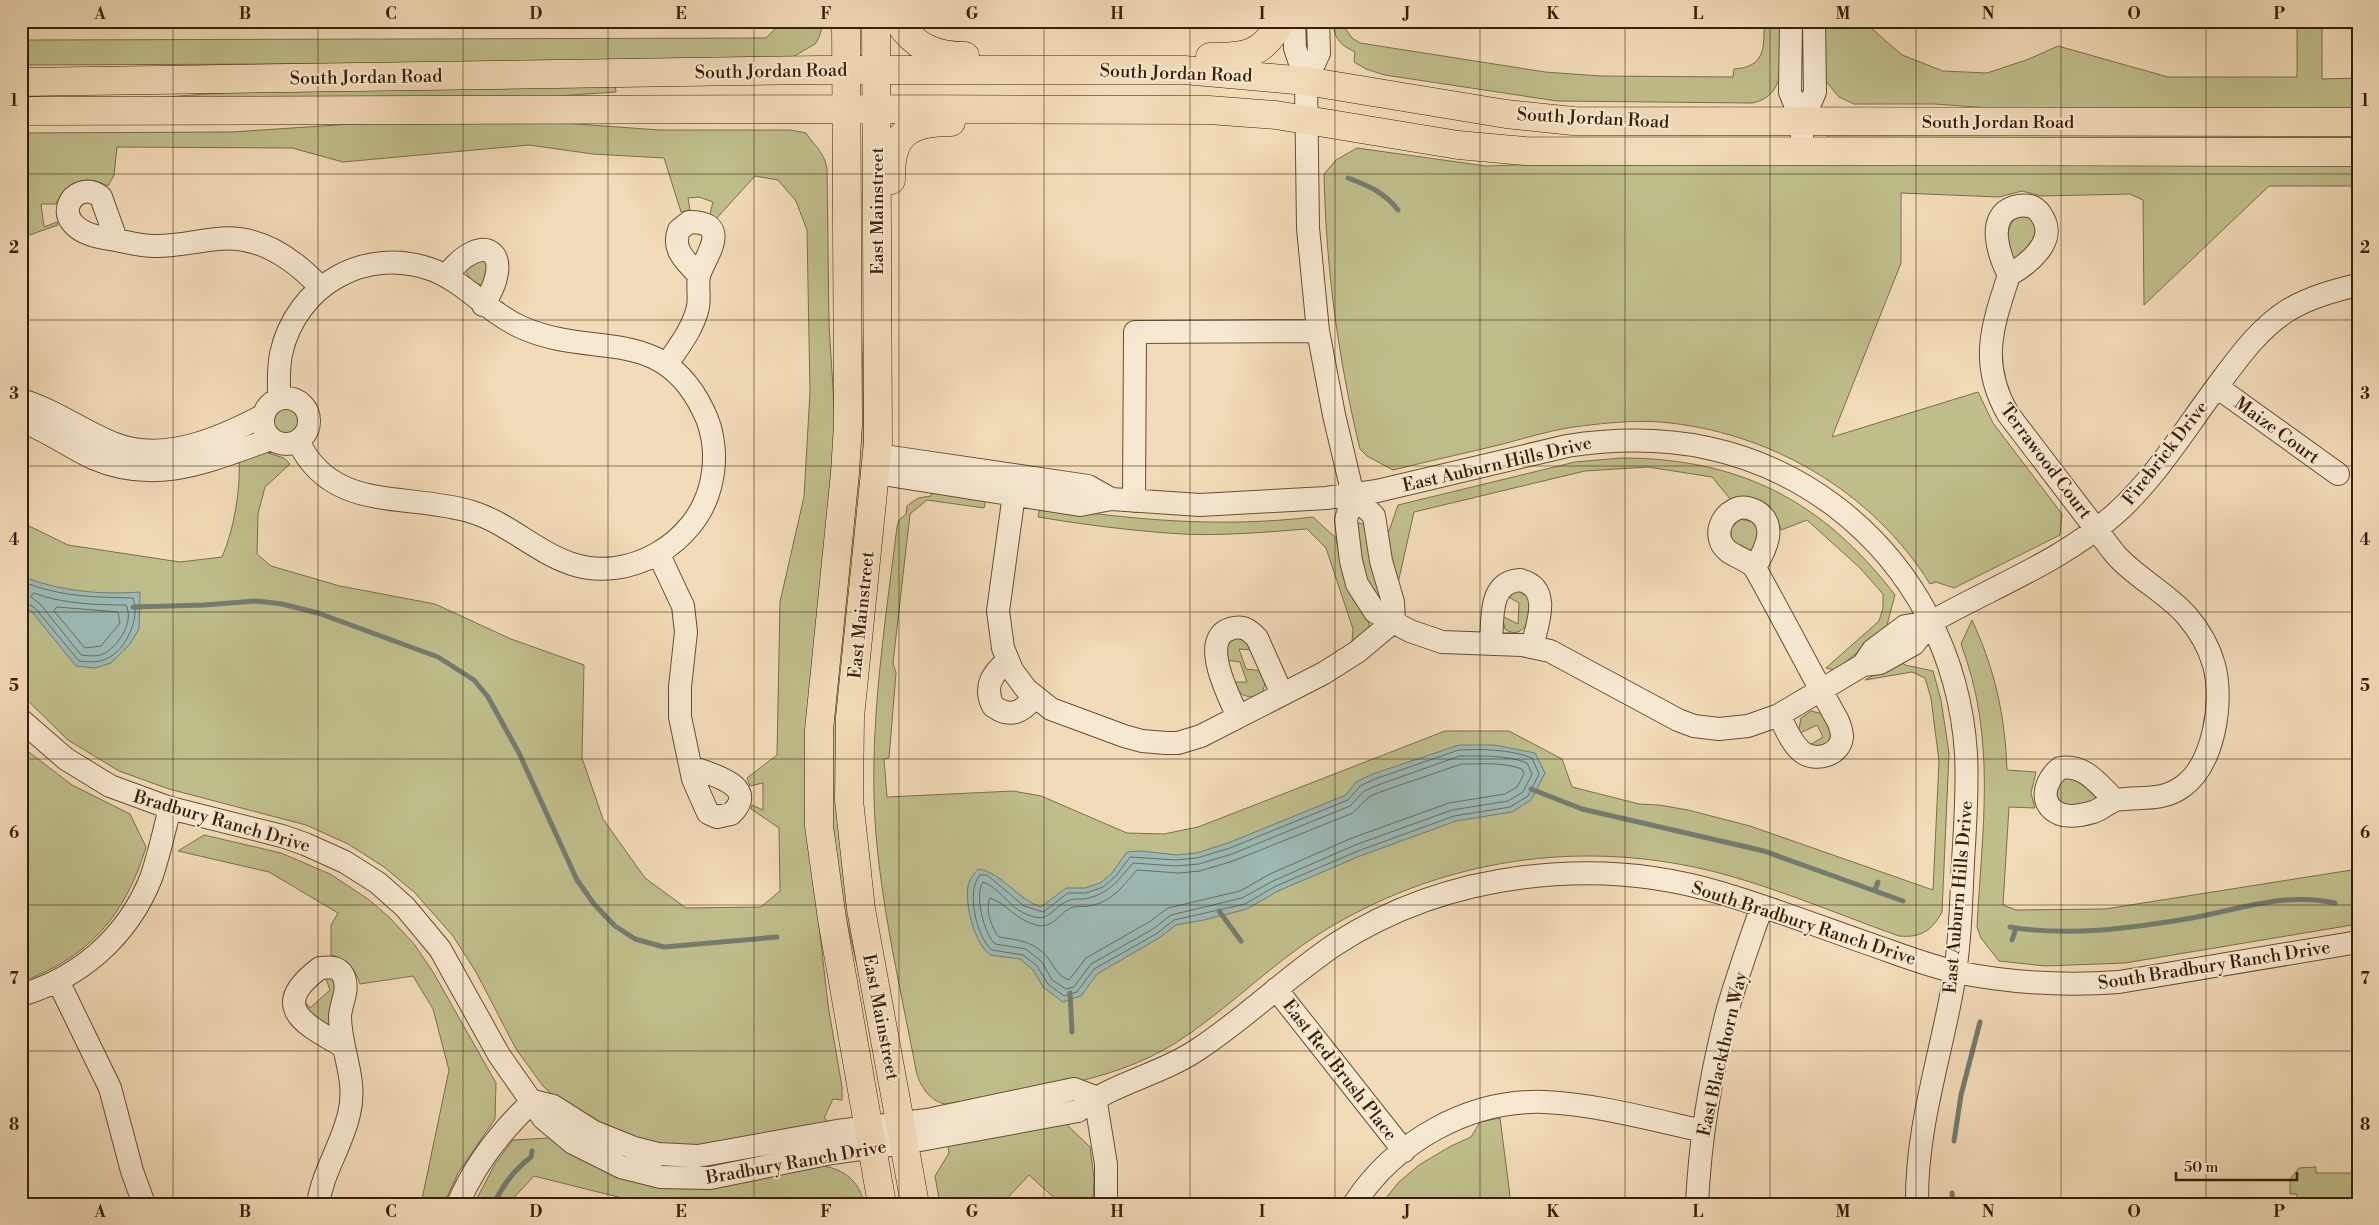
<svg xmlns="http://www.w3.org/2000/svg" width="2379" height="1225" font-family="'Libre Bodoni',serif">
  <style>
    .green { fill: #bfbe8b; stroke: #7b6f49 }
    .water { fill: #9cbab6; stroke: #747c70 }
    .lines { fill: none; stroke-linecap: round; stroke-linejoin: round }
    .shore { stroke: #6a6d5e; stroke-width: 1 }
    .stream { stroke: #747c70; stroke-width: 5 }
    .minor-casing { stroke: #664f33; stroke-width: 24 }
    .major-casing { stroke: #372007; stroke-width: 29 }
    .minor { stroke: #f7e8d1; stroke-width: 22 }
    .major { stroke: #f2dbb8; stroke-width: 28 }
    .grid { fill: none; stroke: #372007; stroke-width: 1; stroke-opacity: 0.55 }
    .labels { text-anchor: middle; stroke-width: 4; stroke-linejoin: round; paint-order: stroke }
    .street-label { font-size: 18px; fill: #372007; stroke: #f7e8d1 }
    .neatline { fill: none; stroke: #372007; stroke-width: 2 }
    .grid-label { font-size: 16px; text-anchor: middle; font-weight: bold; fill: #372007 }
  </style>
  <rect width="100%" height="100%" fill="#f2dbb8"/>
  <filter id="stains"><feTurbulence type="fractalNoise" baseFrequency=".004" numOctaves="4"/><feColorMatrix values="0 0 0 0 .2 0 0 0 0 .09 0 0 0 0 .02 0 0 0 .5 -.17"/></filter>
  <radialGradient id="worn" r=".72"><stop offset=".6" stop-color="#630" stop-opacity="0"/><stop offset="1" stop-color="#630" stop-opacity=".3"/></radialGradient>
  <path class="green" d="M783,21H822C822,30 820,37 815,44L784,62L27,65L21,60V33L28,40L766,38Z
    M1333,21H1340L1352,38L1360,43L1545,72L1600,76L1733,77L1734,69C1766,67 1764,47 1764,21H1784C1782,50 1789,97 1752,103L1557,101L1385,75L1366,69L1354,62L1355,52C1341,45 1334,40 1333,21Z
    M1822,21H1863L1902,55L1943,71L1987,73L2029,59L2058,46L2168,77H2297V21H2322V79L2358,78V114H2072L1935,104H1854L1839,97L1824,79Z
    M615,84L616,92L498,100L111,101L234,92Z
    M397,121L563,123L659,130H790L806,133C815,147 824,151 827,169L829,325L835,420L812,863L828,1005L842,1087V1100L833,1099L824,1118L829,1122L703,1149L625,1138L556,1098L543,1086L516,1049L476,972L453,936L415,893L384,867L348,844L306,825L169,789L119,771L68,740L21,694V522L68,545L180,562L222,557C234,530 241,488 239,458L267,449L268,453L284,458L290,464L265,487L258,514L257,554L271,566L340,586L435,604L511,639L584,665L582,758L603,819L645,878L686,908L761,907L780,891L779,828L751,809L752,805L763,810V783L750,786L747,778L777,755L780,602L804,497L810,392L807,230L796,201L778,180L755,176L716,219L710,214L713,202L699,197L688,198L690,210L681,212L664,158L593,154L529,145L343,162L292,148L117,147L114,175L108,186C85,174 67,181 56,204H41L44,227L57,222L58,225L21,238V133L232,132Z
    M2358,133V143L1828,140L1827,134Z
    M1357,148L1486,166L1577,163H2358V186H2269L2144,305L2143,200L2130,194L2041,196L2022,191L1999,197L1901,193V263L1832,437L1978,392L1993,423L2062,514L2060,535L1954,588L1936,582L1930,584C1872,491 1769,431 1660,422C1634,420 1607,423 1581,426C1555,429 1529,437 1503,444C1466,453 1429,461 1393,470L1367,456L1360,449C1338,358 1326,268 1324,174L1336,160Z
    M858,168L865,474L860,978L839,888L828,787Z
    M2017,216L2029,217L2037,226L2036,237L2017,260L2011,257C2009,241 2004,228 2017,216Z
    M488,259L484,285C475,285 467,277 465,268L467,265Z
    M270 422a16 16 0 1 1 32 0a16 16 0 1 1-32 0Z
    M1621,458C1740,458 1823,501 1895,595L1887,625L1889,628L1835,670L1826,668L1879,621L1883,608V594L1860,568L1807,520L1781,530C1772,500 1758,498 1731,500L1712,477L1648,467L1585,471L1414,512L1396,592L1384,532L1389,531L1398,505L1575,462Z
    M932,491L986,497L984,508L927,500L910,514L893,663L896,673L889,758L884,759L887,797L1013,791L1041,796L1127,833L1164,834L1198,827L1445,731H1509L1562,759L1572,787L1639,804L1659,805L1688,810L1750,826L1933,890L1939,761L1931,698L1925,678L1912,672L1865,680L1901,661L1905,665L1933,671L1941,700L1949,753L1942,912C1932,931 1920,938 1899,936C1834,913 1761,881 1694,867C1565,840 1434,863 1322,932C1270,965 1226,1011 1174,1044C1107,1085 1022,1092 946,1104C930,1102 919,1085 916,1070C899,980 876,886 874,796C872,706 886,616 897,527L899,520L906,514L907,506L918,498L931,496Z
    M1040,506C1131,520 1221,528 1313,517L1336,538L1344,580L1351,596L1369,623V627L1352,642L1353,629L1326,548L1307,529C1266,532 1224,536 1182,534C1134,531 1086,525 1038,517Z
    M1740,519L1754,522L1759,531L1753,553C1739,547 1729,544 1731,527Z
    M1359,523L1367,525L1383,607L1365,584L1355,526Z
    M1519,590C1521,592 1526,594 1528,597C1537,611 1524,643 1505,629L1502,616L1518,624L1519,603L1505,595Z
    M1972,620C1995,670 2005,715 2007,770L2036,772L2031,793L2035,808L2009,807L2003,905L2016,910L2105,909L2358,869V924L2125,963L2045,966L1999,961L1981,938L1977,927C1982,829 1997,739 1961,644Z
    M1244,637L1253,650L1239,649L1246,669L1262,671L1265,683L1262,694C1248,699 1239,697 1234,682H1247L1240,662L1226,660L1228,640Z
    M1811,711L1823,714C1830,727 1837,736 1823,747L1810,745L1823,737L1817,725L1800,733L1799,729L1801,718Z
    M21,746L72,785L130,814L146,847C126,914 89,958 21,982Z
    M2072,776L2097,796L2099,801L2071,806L2062,803C2050,791 2058,780 2072,776Z
    M204,835L281,853L330,874L368,899L389,917L414,944L433,972L496,1083L495,1119L458,1173L444,1204H421L449,1070L433,1009L413,976L360,984C355,968 347,959 331,955V925L338,913L269,872L178,851Z
    M325,976L334,979L338,987L333,1029L308,1015L303,999L310,1008L330,990Z
    M1500,1118L1511,1204H1381L1399,1182L1419,1165L1451,1146L1471,1137L1480,1122Z
    M1063,1121L1090,1147L1094,1178L1093,1204H1061L1029,1175L1002,1204H940L935,1176L949,1153L948,1146Z
    M549,1138L609,1171L823,1166C844,1169 860,1182 864,1204H646L534,1176L508,1204H474L495,1164L513,1140Z
    M2316,1167V1173H2358V1204H2297V1194H2290V1179L2299,1168Z"/>
  <path class="water" d="M21,576C59,591 99,595 140,592L139,629L130,644L111,663L95,668L76,666L32,612L21,604Z
    M1459,745H1494L1535,753L1545,773L1531,800L1512,812L1456,821L1360,856L1278,891L1247,909L1204,920L1176,925L1159,938L1097,974L1081,996L1063,1002L1044,988L1033,970L1020,959L990,955C974,942 965,906 968,886C969,880 974,874 978,869C1001,872 1017,899 1041,907L1066,888H1085L1100,883L1112,873L1127,852L1141,851L1177,855L1196,853L1228,843L1346,795L1356,782L1373,774Z"/>
  <g class="lines">
    <path class="shore" d="M21,581C60,597 92,597 133,598C141,617 126,651 106,659C97,663 89,662 79,661L35,608L21,600
      M34,593C62,604 97,605 126,605C134,621 120,644 105,653C98,657 89,656 81,655L40,604L31,597Z
      M57,607L118,612L120,623L101,646L85,648L54,611Z
      M1459,750C1483,749 1509,749 1532,758L1539,774L1528,796L1510,807L1454,816L1358,851L1276,886L1245,904L1174,920L1156,934L1094,969L1077,992L1064,996L1048,984L1037,966L1023,955L992,950C976,937 966,890 980,875H987L1024,906L1043,912L1068,893H1086L1103,887L1116,876L1130,857L1176,860L1197,858L1230,848L1348,800L1360,786L1375,779Z
      M1460,756C1482,756 1507,755 1527,763L1532,774L1523,792L1508,801L1452,810L1355,845L1273,881L1242,898L1171,915L1153,929L1091,964L1074,987L1066,989L1052,980L1042,962L1026,949L995,944C984,934 974,894 983,882C998,887 1008,905 1022,912C1050,927 1049,908 1070,900C1076,898 1083,900 1089,898C1111,892 1119,879 1133,863L1176,866L1199,864L1232,854L1350,806L1364,791L1378,785Z
      M1462,764C1482,764 1503,762 1522,769L1524,774L1517,787L1505,794L1449,803L1352,838L1270,874L1240,891L1168,908L1149,922L1086,958L1069,980C1057,976 1055,967 1048,958C1034,941 1018,940 999,937C991,928 985,908 990,898C1006,903 1016,920 1036,925C1053,930 1059,912 1073,907C1077,906 1084,907 1089,906C1112,902 1122,887 1137,870L1179,873L1200,871L1233,861L1353,813L1369,797L1380,792Z"/>
    <path class="stream" d="M1348,178C1369,186 1384,192 1398,210
      M133,607L204,605L257,601L282,604L318,613L438,657L474,680L488,697L519,753L577,880L594,904L615,926L635,939L664,947L777,937
      M1531,789L1582,809L1764,851L1903,901
      M1875,890L1878,882
      M1219,911L1241,941
      M2010,927C2069,937 2133,928 2192,918C2240,909 2285,892 2335,903
      M2012,940L2016,928
      M1070,993L1072,1032
      M1954,1141L1961,1095L1980,1022
      M1952,1193L1953,1204
      M494,1204C503,1184 514,1170 531,1157L532,1151"/>
    <defs>
      <path id="minor" d="M1294,21L1295,48L1306,81L1308,228L1318,331L1334,415L1353,495L1346,520L1351,561L1357,584L1375,612L1410,631L1442,642L1522,645L1550,651L1678,720L1694,726L1719,729L1748,726L1779,715L1863,665L1873,650L1905,626L1931,622C1993,587 2060,562 2114,515C2155,479 2185,429 2218,385C2239,357 2259,328 2290,309C2311,297 2335,290 2358,285
        M1791,21L1790,92L1802,122
        M1306,81L1319,53L1318,21
        M1802,152V122L1815,92L1814,21
        M116,239L101,197C74,175 41,227 104,238C122,240 139,247 157,246C177,246 197,241 217,239C259,234 293,258 320,287
        M2009,275C1999,256 1985,216 2014,207C2020,205 2027,205 2033,207C2037,209 2041,214 2043,218C2057,242 2027,265 2009,275C1992,327 1979,363 2008,414L2115,554C2136,578 2166,592 2187,616C2199,630 2209,647 2214,665C2224,701 2214,765 2182,787C2161,802 2140,796 2116,800C2108,802 2101,810 2093,812C2083,815 2070,818 2060,814C2037,805 2045,780 2060,768C2085,764 2098,784 2115,800
        M446,276C485,226 517,255 483,305
        M667,364C679,346 693,329 698,307C700,297 697,286 699,276C703,259 735,222 689,222L679,230C671,251 687,261 699,276
        M2217,387L2338,474
        M263 421a23 23 0 1 1 46 0a23 23 0 1 1-46 0Z
        M279,399C279,384 278,369 281,354C296,285 366,245 433,270C466,283 490,314 523,328C594,359 661,324 703,410C715,433 717,462 710,487C696,543 629,583 572,564C536,552 508,523 472,512C409,492 332,514 298,441
        M21,400C55,410 82,431 115,444C164,463 221,438 264,415
        M21,421C47,430 69,447 93,458C157,486 211,460 271,439
        M877,455L1088,486L1111,499
        M876,473L1080,505L1111,499L1200,505L1326,498L1377,491L1567,446C1665,431 1755,446 1836,507C1914,567 1960,656 1966,754C1968,790 1965,826 1963,862C1961,905 1960,949 1952,991C1939,1062 1916,1130 1917,1204
        M1014,494L998,611L1003,648L1012,670L1026,689L1051,709L1124,736L1142,741L1166,743H1178L1201,736L1324,673L1357,652L1394,621
        M1353,495L1374,516L1381,561L1393,602L1394,621
        M1134,501L1135,332L1318,331
        M658,553L683,606L686,632L680,687V717L693,779L708,813L717,817L731,814C761,786 710,774 691,767
        M1755,567C1765,551 1779,524 1756,511C1748,507 1741,506 1734,510C1724,515 1717,527 1720,539C1724,557 1749,557 1756,570C1784,620 1810,671 1838,721C1840,726 1842,732 1842,737C1840,756 1815,762 1802,752C1791,743 1785,727 1779,715
        M1491,643C1493,619 1488,582 1520,580C1552,588 1538,623 1532,646
        M1008,660C993,673 983,686 993,706C1011,719 1022,712 1035,697
        M1863,665L1880,663L1914,644L1931,622
        M1238,717C1229,696 1196,635 1234,628C1245,626 1250,631 1257,638L1282,694
        M21,720L66,759L110,786L170,808L282,836L305,844L345,862L378,883L405,907L440,949L499,1055L543,1118L573,1143L621,1167L661,1177L710,1178L832,1153L904,1143L1078,1111C1112,1083 1160,1075 1197,1050C1246,1018 1288,976 1336,944C1447,872 1596,855 1721,893C1775,909 1828,930 1881,948C1906,957 1930,966 1956,972C2010,983 2064,986 2119,982L2358,942
        M58,981L110,1088L132,1171L144,1204
        M1276,989L1404,1151
        M21,995C80,978 128,936 151,878C159,855 164,831 170,808
        M1095,1097L1106,1164V1204
        M533,1101L553,1106L594,1132L634,1148L658,1154L698,1156L837,1131L927,1120L1074,1089L1095,1097
        M318,1204C323,1171 342,1145 349,1114C358,1079 340,1050 340,1016C341,1002 350,990 343,975C338,966 329,967 320,968C266,1008 307,1025 344,1047
        M458,1204C475,1163 501,1131 533,1101
        M1354,1204C1395,1141 1470,1099 1545,1102C1595,1104 1654,1120 1703,1131
        M1697,1204C1700,1139 1711,1074 1727,1012C1737,976 1750,941 1762,906"/>
      <path id="major" d="M846,21L848,424L845,473L819,730V826L832,919L882,1204
        M876,21L878,443L850,717L849,800L861,909L915,1204
        M898,21C914,47 936,56 965,56
        M1210,57C1246,57 1263,55 1281,21
        M21,82L819,70H1184L1306,81L1506,114L1573,121L2358,122
        M21,111L876,109L1209,110L1276,115L1458,145L1525,151L2358,152
        M891,180C890,135 907,122 951,122"/>
    </defs>
    <use href="#minor" class="minor-casing"/>
    <use href="#major" class="major-casing"/>
    <use href="#minor" class="minor"/>
    <use href="#major" class="major"/>
  </g>
  <path class="grid" d="M173,21V1204M318,21V1204M463,21V1204M608,21V1204M754,21V1204M899,21V1204M1044,21V1204M1190,21V1204M1335,21V1204M1480,21V1204M1625,21V1204M1770,21V1204M1916,21V1204M2061,21V1204M2206,21V1204M21,174H2358M21,320H2358M21,466H2358M21,612H2358M21,759H2358M21,905H2358M21,1051H2358"/>
  <g class="labels">
    <g class="street-label">
      <text transform="translate(771 71) rotate(-1)" y="6">South Jordan Road</text>
      <text transform="translate(1176 73) rotate(2)" y="6">South Jordan Road</text>
      <text transform="translate(366 77) rotate(-1)" y="6">South Jordan Road</text>
      <text transform="translate(1593 118) rotate(3)" y="6">South Jordan Road</text>
      <text x="1998" y="128">South Jordan Road</text>
      <text transform="translate(877 211) rotate(-90)" y="6">East Mainstreet</text>
      <text transform="translate(2277 430) rotate(36)" y="6">Maize Court</text>
      <text transform="translate(2165 453) rotate(-52)" y="6">Firebrick Drive</text>
      <text transform="translate(2046 461) rotate(53)" y="6">Terrawood Court</text>
      <text transform="translate(1497 464) rotate(-13)" y="6">East Auburn Hills Drive</text>
      <text transform="translate(861 615) rotate(-84)" y="6">East Mainstreet</text>
      <text transform="translate(222 821) rotate(16)" y="6">Bradbury Ranch Drive</text>
      <text transform="translate(1958 897) rotate(-85)" y="6">East Auburn Hills Drive</text>
      <text transform="translate(1804 923) rotate(18)" y="6">South Bradbury Ranch Drive</text>
      <text transform="translate(2214 965) rotate(-9)" y="6">South Bradbury Ranch Drive</text>
      <text transform="translate(881 1017) rotate(79)" y="6">East Mainstreet</text>
      <text transform="translate(1722 1054) rotate(-77)" y="6">East Blackthorn Way</text>
      <text transform="translate(1340 1070) rotate(52)" y="6">East Red Brush Place</text>
      <text transform="translate(796 1162) rotate(-10)" y="6">Bradbury Ranch Drive</text>
    </g>
  </g>
  <rect width="2379" height="1225" fill="none" stroke="#f2dbb8" stroke-width="55"/>
  <path d="M2176 1172v8h121v-8" fill="none" stroke="#372007" stroke-width="2.5"/>
  <text x="2184" y="1172" font-size="15" fill="#372007" stroke="#f7e8d1" stroke-width="4" paint-order="stroke">50 m</text>
  <rect x="28" y="28" width="2324" height="1170" class="neatline"/>
  <g class="grid-label">
    <text x="100" y="19">A</text>
    <text x="245" y="19">B</text>
    <text x="391" y="19">C</text>
    <text x="536" y="19">D</text>
    <text x="681" y="19">E</text>
    <text x="826" y="19">F</text>
    <text x="972" y="19">G</text>
    <text x="1117" y="19">H</text>
    <text x="1262" y="19">I</text>
    <text x="1407" y="19">J</text>
    <text x="1553" y="19">K</text>
    <text x="1698" y="19">L</text>
    <text x="1843" y="19">M</text>
    <text x="1988" y="19">N</text>
    <text x="2134" y="19">O</text>
    <text x="2279" y="19">P</text>
    <text x="14" y="106">1</text>
    <text x="2365" y="106">1</text>
    <text x="14" y="253">2</text>
    <text x="2365" y="253">2</text>
    <text x="14" y="399">3</text>
    <text x="2365" y="399">3</text>
    <text x="14" y="545">4</text>
    <text x="2365" y="545">4</text>
    <text x="14" y="691">5</text>
    <text x="2365" y="691">5</text>
    <text x="14" y="838">6</text>
    <text x="2365" y="838">6</text>
    <text x="14" y="984">7</text>
    <text x="2365" y="984">7</text>
    <text x="14" y="1130">8</text>
    <text x="2365" y="1130">8</text>
    <text x="100" y="1217">A</text>
    <text x="245" y="1217">B</text>
    <text x="391" y="1217">C</text>
    <text x="536" y="1217">D</text>
    <text x="681" y="1217">E</text>
    <text x="826" y="1217">F</text>
    <text x="972" y="1217">G</text>
    <text x="1117" y="1217">H</text>
    <text x="1262" y="1217">I</text>
    <text x="1407" y="1217">J</text>
    <text x="1553" y="1217">K</text>
    <text x="1698" y="1217">L</text>
    <text x="1843" y="1217">M</text>
    <text x="1988" y="1217">N</text>
    <text x="2134" y="1217">O</text>
    <text x="2279" y="1217">P</text>
  </g>
  <rect width="100%" height="100%" filter="url(#stains)"/>
  <rect width="100%" height="100%" fill="url(#worn)"/>
</svg>
